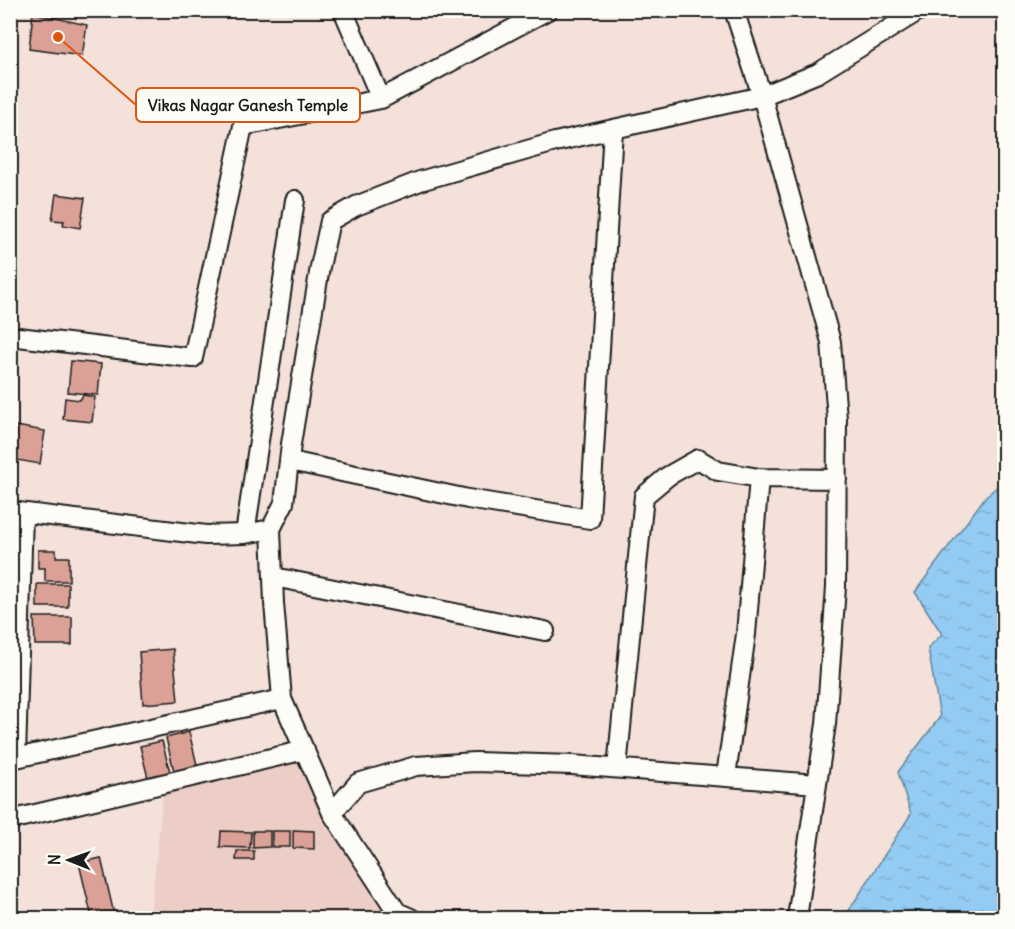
<svg xmlns="http://www.w3.org/2000/svg" width="1015" height="929" font-family="Delius,sans-serif">
  <style>
    .built { fill: #eccec6 }
    .water { fill: url(#water-ripples); stroke: #63859c; stroke-width: 1.5 }
    .building { fill: #dba197; stroke: #1c1c1c; stroke-width: 1.5 }
    .lines { fill: none; stroke-linecap: round; stroke-linejoin: round }
    .minor-casing { stroke: #1c1c1c; stroke-width: 22 }
    .minor { stroke: #fdfcf7; stroke-width: 18 }
    .leader { fill: none; stroke: #de560d; stroke-width: 2 }
    .callout-dot { fill: #de560d; stroke: #fdfcf7; stroke-width: 2 }
    .callout { fill: #fdfcf7; stroke: #de560d; stroke-width: 2 }
    .callout-label { font-size: 16px; text-anchor: middle; font-weight: bold; fill: #1c1c1c }
  </style>
  <defs>
    <pattern id="water-ripples" width="26" height="14" patternUnits="userSpaceOnUse" patternTransform="scale(1.5)"><rect width="26" height="14" fill="#93cbf2"/><path d="M2 4q2-2 4 0t4 0M15 11q2-2 4 0t4 0" fill="none" stroke="#7eaecf"/></pattern>
  </defs>
  <rect width="100%" height="100%" fill="#f3e1da"/>
  <filter id="ink" filterUnits="userSpaceOnUse"><feTurbulence type="fractalNoise" baseFrequency=".0167" numOctaves="2"/><feDisplacementMap in="SourceGraphic" scale="12" xChannelSelector="R" yChannelSelector="G"/><feConvolveMatrix kernelMatrix="1 2 1 2 8 2 1 2 1" color-interpolation-filters="sRGB"/></filter>
  <g filter="url(#ink)">
    <path class="built" d="M305,750L393,918H150L164,784Z"/>
    <path class="water" d="M1004,481V918H844L911,814L898,772L940,717L928,648L942,634L915,592L986,496Z"/>
    <path class="building" d="M33,13L87,25L82,56L29,49Z
      M56,194L85,198L80,228L63,225L64,221L52,220Z
      M71,361L101,364L98,395L68,392Z
      M83,395L95,397L92,422L63,419L65,398L80,400Z
      M16,426L45,431L40,464L11,459Z
      M38,550H56V557H69V581H45V568H38Z
      M37,584H68V607H37Z
      M34,617H72V645H35Z
      M173,649L178,701L143,704L139,652Z
      M189,732L198,769L175,775L166,738Z
      M162,741L171,776L149,782L140,746Z
      M293,830L314,831V849L293,848Z
      M221,831L251,832L250,848L220,847Z
      M253,831H270V847L253,848Z
      M272,831H290V847H272Z
      M237,851H254V860H236Z
      M101,858L114,914L92,918L79,863Z"/>
    <g class="lines">
      <defs>
        <path id="minor" d="M343,10L381,99
          M734,10L762,96L831,342L837,419L836,587L826,724L797,918
          M10,336L193,358L243,126L381,99L548,10
          M290,461L468,499L590,519L613,129
          M10,511L206,535L245,534L295,200
          M23,513L16,758L282,699
          M271,529L274,603L282,699L332,813L397,912L411,918
          M245,534L271,529L284,503L291,444L320,267L330,221L356,206L420,181L555,142L762,96L818,73L920,10
          M274,577L545,631
          M617,768L644,496L668,476L698,459L718,471L759,478L837,479
          M726,776L746,634L759,478
          M332,813L358,783L416,766L475,762L572,765L817,784
          M10,820L305,750"/>
      </defs>
      <use href="#minor" class="minor-casing"/>
      <use href="#minor" class="minor"/>
    </g>
  </g>
  <path class="leader" d="M58 37L136 105"/>
  <circle class="callout-dot" cx="58" cy="37" r="6"/>
  <rect class="callout" x="136" y="88" width="224" height="34" rx="6"/>
  <g class="callout-label">
    <text x="248" y="111">Vikas Nagar Ganesh Temple</text>
  </g>
  <rect width="1015" height="929" fill="none" stroke="#fdfcf7" stroke-width="36"/>
  <rect x="18" y="18" width="979" height="893" fill="none" stroke="#1c1c1c" stroke-width="2" filter="url(#ink)"/>
  <g transform="translate(69 860) rotate(271)" stroke="#fdfcf7" stroke-width="4.5" paint-order="stroke">
  <path d="M0-4.5L10 22L0 15L-10 22Z" fill="#1c1c1c"/>
  <text y="-9" font-size="16" font-weight="bold" text-anchor="middle" fill="#1c1c1c">N</text>
  </g>
</svg>
